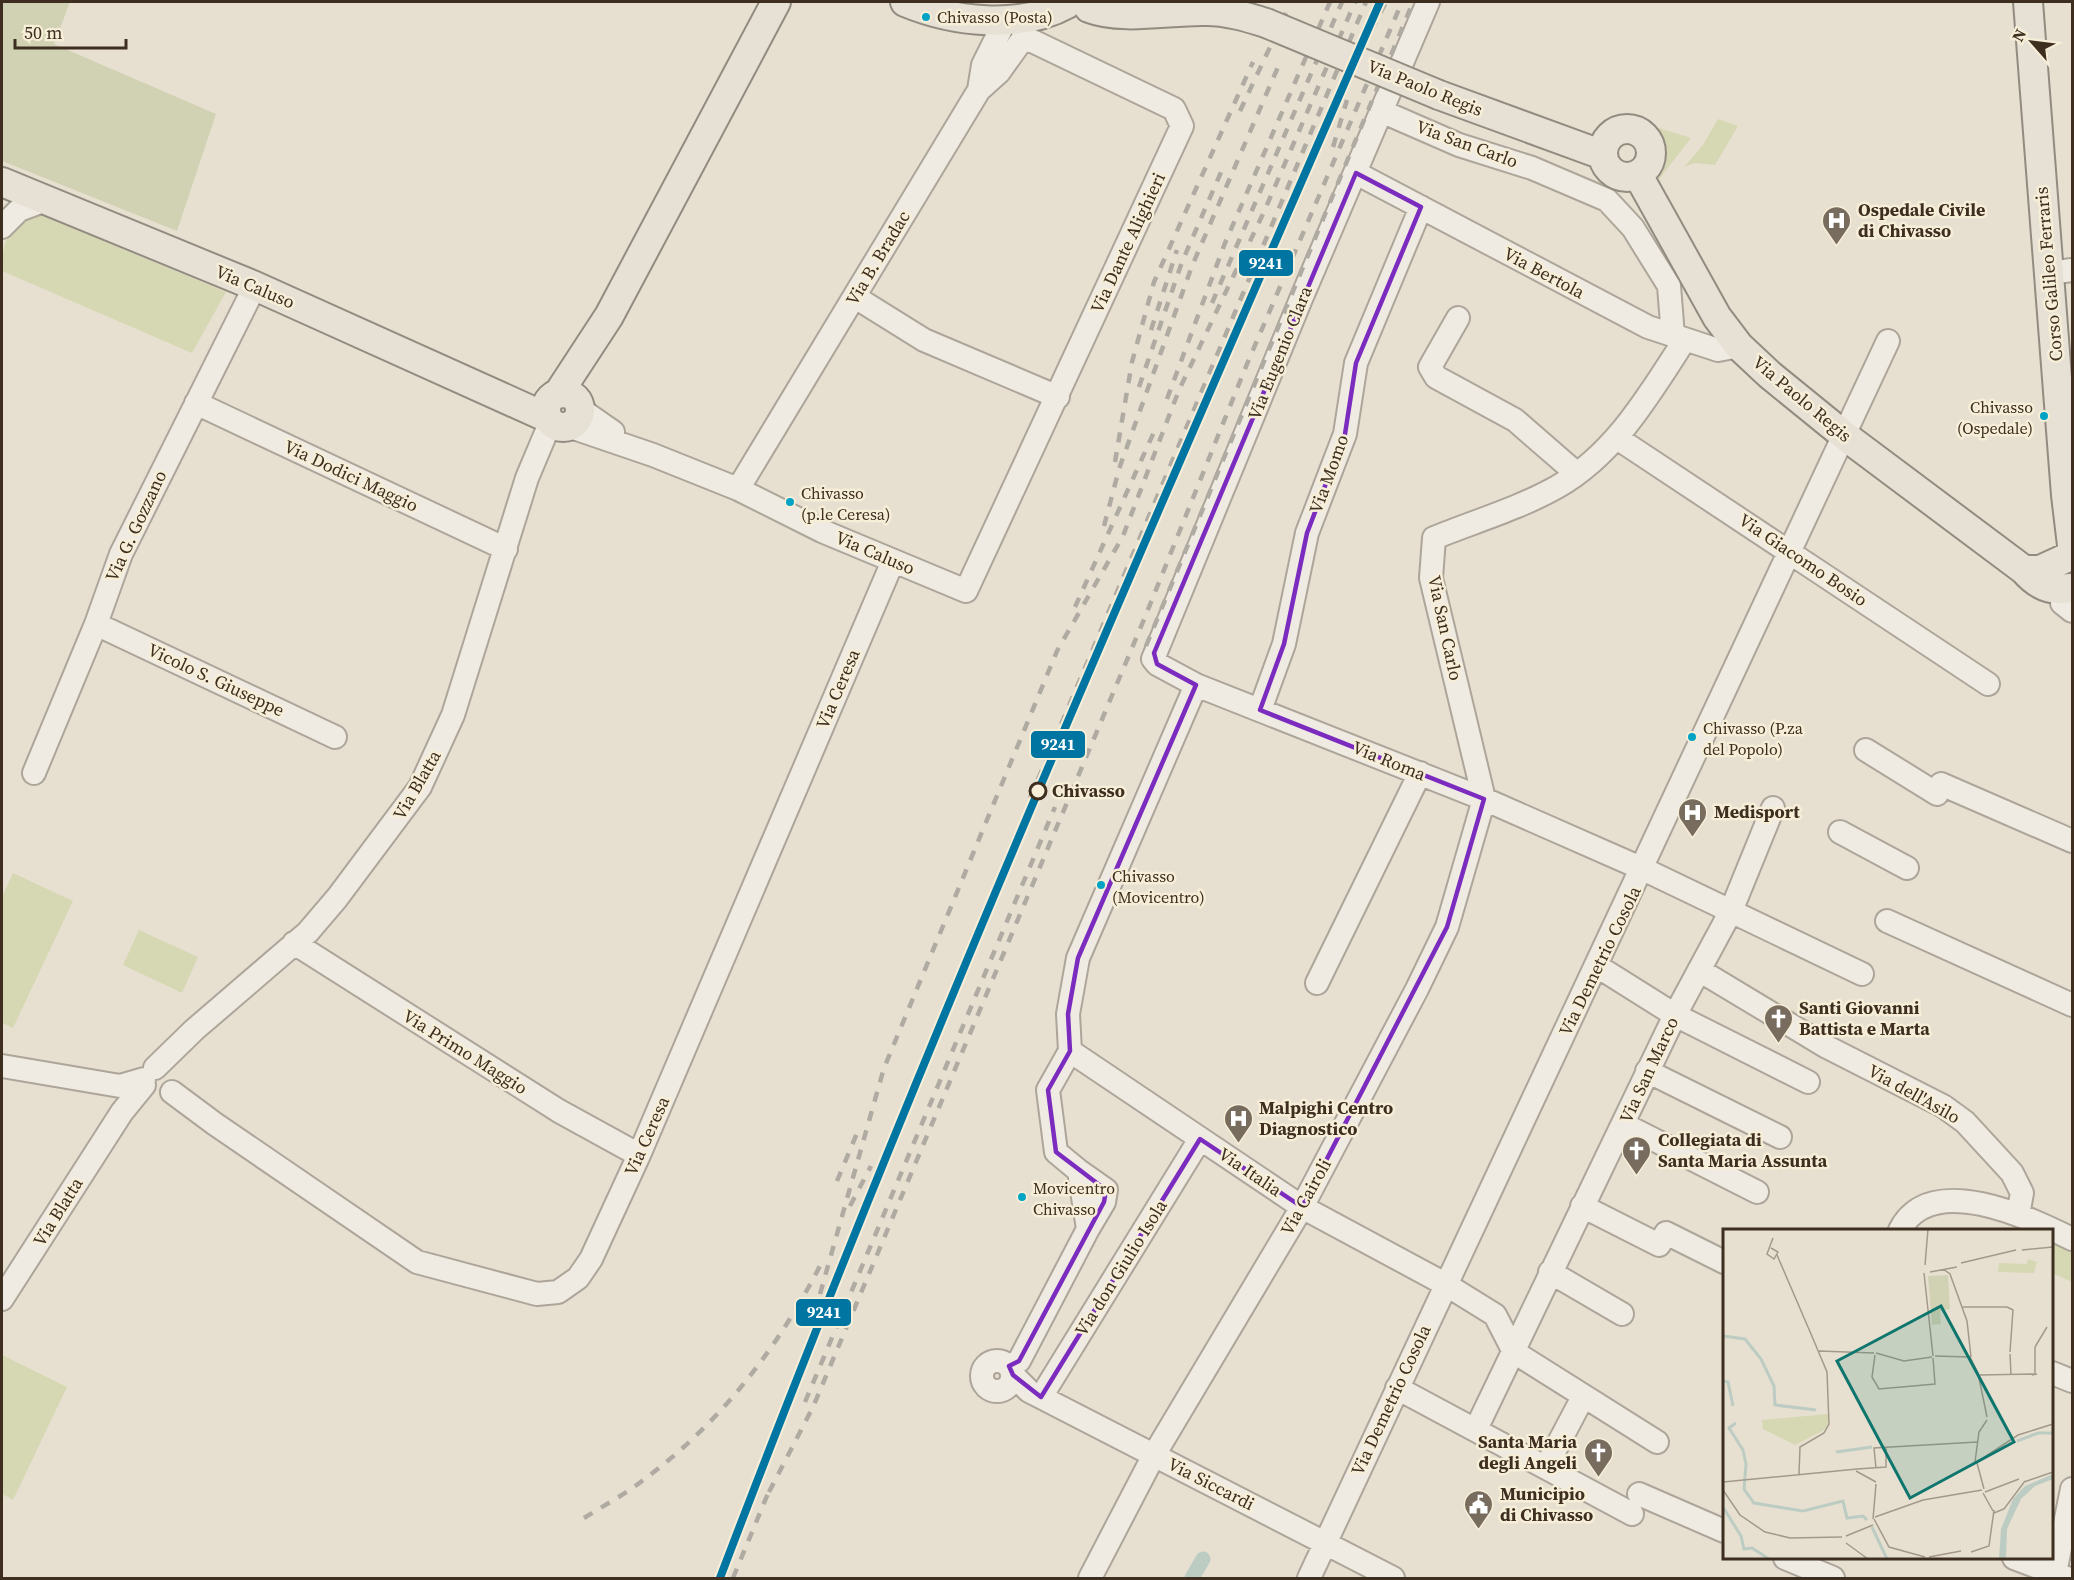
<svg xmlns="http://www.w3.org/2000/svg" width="2074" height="1580" font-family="'Source Serif 4',serif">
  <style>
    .green { fill: #d6d7b3 }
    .cemetery { fill: #d1d1b3 }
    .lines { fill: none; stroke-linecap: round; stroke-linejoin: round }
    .canal { stroke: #bcccc2; stroke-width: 15 }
    .minor-casing { stroke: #ada599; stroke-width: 26 }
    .major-casing { stroke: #928b80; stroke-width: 32 }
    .minor { stroke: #efebe3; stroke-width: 22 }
    .major { stroke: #e6e1d4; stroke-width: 28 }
    .rail { stroke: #afaaa2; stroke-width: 4.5; stroke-dasharray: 10 10; stroke-linecap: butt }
    .major-bridge-casing { stroke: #928b80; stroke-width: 32; stroke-linecap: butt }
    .major-bridge { stroke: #e6e1d4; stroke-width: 28 }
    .rail-1-casing { stroke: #f7eed8; stroke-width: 12 }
    .rail-1 { stroke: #0075a1; stroke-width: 8 }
    .marked { fill: none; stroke: #7b2cbf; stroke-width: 4.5; stroke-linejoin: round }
    .bus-dot { fill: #03a3c5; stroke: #f7eed8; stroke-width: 2 }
    .stop-dot { fill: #f7eed8; stroke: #3d2e20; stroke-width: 3 }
    .labels { text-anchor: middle; stroke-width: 5; stroke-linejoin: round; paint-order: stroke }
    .bus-label { font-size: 16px; fill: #3d2e20; stroke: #f7eed8; text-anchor: start }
    .street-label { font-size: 18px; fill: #3d2e20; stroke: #f7eed8 }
    .poi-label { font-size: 18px; font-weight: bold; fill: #3d2e20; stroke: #f7eed8; text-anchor: start }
    .stop-label { font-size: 18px; font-weight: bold; fill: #3d2e20; stroke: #f7eed8; text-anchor: start }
    .inset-river { fill: none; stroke: #bcccc2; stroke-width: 3 }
    .inset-road { fill: none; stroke: #a3998a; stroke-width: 1.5 }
    .view { fill: #0f766e; fill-opacity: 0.15; stroke: #0f766e; stroke-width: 3 }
    .inset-edge { fill: none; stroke: #3d2e20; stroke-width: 3 }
    .line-badge { stroke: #f7eed8; stroke-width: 2 }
    .badge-label { font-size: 16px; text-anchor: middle; font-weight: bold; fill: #fff }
  </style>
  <rect width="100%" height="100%" fill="#e7e0d1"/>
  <path class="green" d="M1627,118L1691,138L1657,182L1652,175C1657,157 1661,129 1635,124C1629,122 1623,125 1616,122Z
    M1718,119L1738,126L1715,165L1695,163L1684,167L1703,145Z
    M38,214L226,292L192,353L2,271C1,242 10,224 38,214Z
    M13,873L73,901L13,1028L2,1023V897Z
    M139,930L198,957L182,993L123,965Z
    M2052,1238L2072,1247V1282L2052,1273Z
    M2,1355L67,1387L13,1500L2,1494Z"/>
  <path class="cemetery" d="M2,2H70L54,44L216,114L177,231L2,161Z"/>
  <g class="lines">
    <path class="canal" d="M1192,1578L1203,1559"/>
    <defs>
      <path id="minor" d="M1428,2L1301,299L1153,659L1157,664L1196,685L1484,799L1643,869L1862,974
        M1381,111L1459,145L1532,168L1607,200L1633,228L1669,286L1673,336
        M1356,173L1648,327L1718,350L1739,346
        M2,227L19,210L46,200
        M2049,273L2072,270
        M855,297L924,340L1058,397
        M1458,318L1430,367L1436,377L1515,420L1576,473
        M196,403L506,549
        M580,409L613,432
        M568,426L653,455L738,489L822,531L966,591L1182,126L1174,109L1024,37L999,72L979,90
        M1617,438L1988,684
        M738,489L979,90L983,65L1005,21
        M2062,603L2072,611
        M96,624L335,737
        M1196,685L1078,958L1068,1014L1070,1051L1302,1207L1445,1284L1495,1315L1514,1352
        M1260,710L1284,644L1307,533L1345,434L1356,363L1421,207
        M1866,750L1937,794
        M34,773L96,624L121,554L255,286
        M1941,784L2072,841
        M1840,832L1907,868
        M1887,921L2072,1005
        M294,943L559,1111L639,1155
        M1597,966L1675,1015L1808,1082
        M1699,970L1827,1047L1943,1106L1965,1122L2012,1173L2022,1193L2018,1215
        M1317,983L1420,773
        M2,1066L120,1086L144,1079
        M155,1068L194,1030L308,932L337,898L420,787L453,715L527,478L551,421
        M1647,1071L1780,1137
        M172,1092L215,1124L417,1262L537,1294L558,1292L578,1278L591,1259L639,1155L893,561
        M1623,1124L1757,1192
        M1079,1171L1106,1190L1104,1202L1088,1229
        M1582,1206L1659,1245L1666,1233L1724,1262
        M1900,1230C1931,1170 2029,1218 2072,1239
        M1550,1272L1622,1314
        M2,1299L122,1112L144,1085
        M1514,1352L1657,1442
        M982 1376a15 15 0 1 1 30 0a15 15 0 1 1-30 0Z
        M1009,1366L1019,1361L1088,1229L1079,1171L1056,1152L1048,1090L1070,1051
        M2052,1373L2072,1381
        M1013,1375L1029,1391L1393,1578
        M1397,1388L1632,1514
        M1041,1397L1200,1139
        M1476,1429L1675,1015L1731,911L1773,808
        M1546,1467L1583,1397
        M1639,1494L1724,1531
        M1785,1558L1833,1578
        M2014,1558L2067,1578
        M1090,1578L1154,1455L1302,1207L1417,989L1447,927L1484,799L1431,578L1434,538C1473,522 1520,508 1557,487C1615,454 1649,395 1684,341
        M1309,1578C1501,1166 1698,756 1888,341
        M2054,1578L2072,1489"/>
      <path id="major" d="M905,2C953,22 1020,30 1067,4
        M2028,2L2066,495L2072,545
        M1089,8C1123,21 1170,10 1206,11C1227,11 1247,17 1266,23
        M1439,95L1603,155
        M1603 153a24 24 0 1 1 48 0a24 24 0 1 1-48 0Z
        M1638,175L1717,317L1739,346L1770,375L1845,436L2024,570C2036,584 2050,592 2069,588
        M2,182L255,286L548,418
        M546 410a17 17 0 1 1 34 0a17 17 0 1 1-34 0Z
        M558,394L609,316L776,2
        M2024,570H2040L2064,559"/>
    </defs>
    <use href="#minor" class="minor-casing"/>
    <use href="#major" class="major-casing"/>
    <use href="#minor" class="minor"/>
    <use href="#major" class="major"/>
    <path class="rail" d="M1344,84L1386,2
      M1240,111L1286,13
      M1333,147L1347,100
      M1283,214L1314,157
      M1212,303L1342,2
      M1151,330L1177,250
      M1139,387L1182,262L1225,163
      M1167,399L1225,243L1330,2
      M1115,462L1132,362L1154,282L1253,62
      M1104,526L1119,469L1192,266L1278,67
      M1075,607L1154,432
      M1146,646L1413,2
      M1030,798L1366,2
      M837,1181L860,1126
      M850,1206L871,1166
      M820,1294L884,1068L909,1008L1057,651L1123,536L1179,390L1263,214L1355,2
      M805,1402L1055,807
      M769,1492L813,1407L1145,617L1247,364L1402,2
      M584,1518C603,1506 624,1495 642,1481C721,1423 779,1347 823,1260
      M733,1578L771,1486"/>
    <defs>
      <path id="major-bridge" d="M1266,23L1439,95"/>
    </defs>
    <use href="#major-bridge" class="major-bridge-casing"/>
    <use href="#major-bridge" class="major-bridge"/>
    <defs>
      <path id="rail-1" d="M720,1578C922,1046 1152,524 1380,2"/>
    </defs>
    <use href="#rail-1" class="rail-1-casing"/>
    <use href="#rail-1" class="rail-1"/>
  </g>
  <path class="marked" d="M1356,173L1421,207L1356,363L1345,434L1307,533L1284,644L1260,710L1484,799L1447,927L1302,1207L1200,1139L1041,1397L1013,1375L1009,1366L1019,1361L1104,1202L1106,1190L1056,1152L1048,1090L1070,1051L1068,1014L1078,958L1196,685L1157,664L1154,653Z"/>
  <defs>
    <symbol id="hospital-pin" viewBox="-11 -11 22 30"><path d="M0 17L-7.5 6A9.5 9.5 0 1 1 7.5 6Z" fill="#786c5e" stroke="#f7eed8"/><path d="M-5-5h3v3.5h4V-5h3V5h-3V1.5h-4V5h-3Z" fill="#fff"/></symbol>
    <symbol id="church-pin" viewBox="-11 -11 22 30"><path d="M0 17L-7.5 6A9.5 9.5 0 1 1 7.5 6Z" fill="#786c5e" stroke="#f7eed8"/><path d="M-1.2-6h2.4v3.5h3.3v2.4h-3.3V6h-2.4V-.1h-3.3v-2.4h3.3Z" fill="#fff"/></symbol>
    <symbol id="civic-pin" viewBox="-11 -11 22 30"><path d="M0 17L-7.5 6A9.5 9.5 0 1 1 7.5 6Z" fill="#786c5e" stroke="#f7eed8"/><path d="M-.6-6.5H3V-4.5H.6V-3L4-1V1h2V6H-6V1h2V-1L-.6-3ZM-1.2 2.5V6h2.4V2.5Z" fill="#fff"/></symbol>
  </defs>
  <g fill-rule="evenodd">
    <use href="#hospital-pin" x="1820" y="204" width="33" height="45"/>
    <use href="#hospital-pin" x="1676" y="796" width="33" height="45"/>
    <use href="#church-pin" x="1762" y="1002" width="33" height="45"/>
    <use href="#hospital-pin" x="1222" y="1102" width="33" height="45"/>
    <use href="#church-pin" x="1620" y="1134" width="33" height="45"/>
    <use href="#church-pin" x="1582" y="1436" width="33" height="45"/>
    <use href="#civic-pin" x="1462" y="1488" width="33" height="45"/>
  </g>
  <g class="bus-dot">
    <circle cx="926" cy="17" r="5"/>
    <circle cx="2044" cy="416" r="5"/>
    <circle cx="790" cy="502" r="5"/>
    <circle cx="1692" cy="737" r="5"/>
    <circle cx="1101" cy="885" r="5"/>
    <circle cx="1022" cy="1197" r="5"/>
  </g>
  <circle class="stop-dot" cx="1038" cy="791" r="8"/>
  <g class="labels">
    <g class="bus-label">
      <text x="937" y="23">Chivasso (Posta)</text>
      <text x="2033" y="413" text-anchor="end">Chivasso<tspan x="2033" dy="21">(Ospedale)</tspan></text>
      <text x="801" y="499">Chivasso<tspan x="801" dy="21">(p.le Ceresa)</tspan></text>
      <text x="1703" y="734">Chivasso (P.za<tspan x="1703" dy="21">del Popolo)</tspan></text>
      <text x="1112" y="882">Chivasso<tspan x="1112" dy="21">(Movicentro)</tspan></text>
      <text x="1033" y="1194">Movicentro<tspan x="1033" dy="21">Chivasso</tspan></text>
    </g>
    <g class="street-label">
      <text transform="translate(1425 88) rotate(22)" y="6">Via Paolo Regis</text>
      <text transform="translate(1467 144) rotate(20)" y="6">Via San Carlo</text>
      <text transform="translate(1128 243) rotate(-65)" y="6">Via Dante Alighieri</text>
      <text transform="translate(878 258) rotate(-59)" y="6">Via B. Bradac</text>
      <text transform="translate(1544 273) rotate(28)" y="6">Via Bertola</text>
      <text transform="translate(2049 274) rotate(-95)" y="6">Corso Galileo Ferraris</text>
      <text transform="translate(255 287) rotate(23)" y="6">Via Caluso</text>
      <text transform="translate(1280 353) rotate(-68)" y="6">Via Eugenio Clara</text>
      <text transform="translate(1802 399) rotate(40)" y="6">Via Paolo Regis</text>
      <text transform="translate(1329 474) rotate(-70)" y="6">Via Momo</text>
      <text transform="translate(351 476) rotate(25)" y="6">Via Dodici Maggio</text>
      <text transform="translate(136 526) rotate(-65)" y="6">Via G. Gozzano</text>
      <text transform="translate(875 553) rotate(23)" y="6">Via Caluso</text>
      <text transform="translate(1803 560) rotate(34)" y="6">Via Giacomo Bosio</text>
      <text transform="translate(1445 628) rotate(78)" y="6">Via San Carlo</text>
      <text transform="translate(216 680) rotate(25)" y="6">Vicolo S. Giuseppe</text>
      <text transform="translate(838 689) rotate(-67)" y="6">Via Ceresa</text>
      <text transform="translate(1389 761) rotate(22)" y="6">Via Roma</text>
      <text transform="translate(417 785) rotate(-60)" y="6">Via Blatta</text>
      <text transform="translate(1600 961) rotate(-64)" y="6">Via Demetrio Cosola</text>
      <text transform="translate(465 1052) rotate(32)" y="6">Via Primo Maggio</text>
      <text transform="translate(1649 1070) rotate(-65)" y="6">Via San Marco</text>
      <text transform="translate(1914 1094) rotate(29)" y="6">Via dell'Asilo</text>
      <text transform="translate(647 1136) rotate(-66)" y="6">Via Ceresa</text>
      <text transform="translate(1250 1172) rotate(34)" y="6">Via Italia</text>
      <text transform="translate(1306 1197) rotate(-61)" y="6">Via Cairoli</text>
      <text transform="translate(58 1212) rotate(-58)" y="6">Via Blatta</text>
      <text transform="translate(1121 1268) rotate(-58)" y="6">Via don Giulio Isola</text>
      <text transform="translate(1391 1400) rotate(-65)" y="6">Via Demetrio Cosola</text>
      <text transform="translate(1211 1484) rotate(27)" y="6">Via Siccardi</text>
    </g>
    <g class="poi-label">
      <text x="1858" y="216">Ospedale Civile<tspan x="1858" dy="21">di Chivasso</tspan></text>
      <text x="1714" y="818">Medisport</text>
      <text x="1799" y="1014">Santi Giovanni<tspan x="1799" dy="21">Battista e Marta</tspan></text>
      <text x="1259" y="1114">Malpighi Centro<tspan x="1259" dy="21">Diagnostico</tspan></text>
      <text x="1658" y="1146">Collegiata di<tspan x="1658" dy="21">Santa Maria Assunta</tspan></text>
      <text x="1577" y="1448" text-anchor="end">Santa Maria<tspan x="1577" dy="21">degli Angeli</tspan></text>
      <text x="1500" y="1500">Municipio<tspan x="1500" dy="21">di Chivasso</tspan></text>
    </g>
    <g class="stop-label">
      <text x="1052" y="797">Chivasso</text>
    </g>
  </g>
  <g transform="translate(1723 1229)">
    <rect width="330" height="330" fill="#e7e0d1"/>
    <path d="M305,30L314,33L311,44L275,43L276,34L304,35ZM105,185V199L72,216L40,200L39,191Z" fill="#d6d7b3"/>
    <path d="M225,46L227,80L217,82L218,95L209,96L205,47Z" fill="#d1d1b3"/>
    <path d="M330,245V250L312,257L298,270L284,300L283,330H276L278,300L290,270L302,257Z" fill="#bcccc2"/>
    <path class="inset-river" d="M0,107L22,110L38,130L51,157L52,176L93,181M0,152L5,153L10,177M13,194L6,199L20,221L23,235L21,260L31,274L80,282L120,272L124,289L140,287L144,291M294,212L315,204H330M113,223L149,218M0,278L18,307L21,320L29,319L46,330M149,298L164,330"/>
    <path class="inset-road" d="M48,19L55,23L51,30L44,25L50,9M299,21L330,18M54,26L88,105M238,34L293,21M202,36L205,0M220,40L227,45L244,92L248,128M207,43L234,38M201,44L210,127M240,78H284M284,78L290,81L287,123M312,118L324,98M96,122L151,124M153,124L181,132L209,128M287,125L288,146M152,126L149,148L156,160L212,155L210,129M212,127L247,128L256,146M312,144V118M257,146L314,145L309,146M256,149L264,188M252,233L256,203L264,191M254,233L295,206L330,195M254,234L261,260M153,239L151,219L254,213M134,240L163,238V218M133,242L153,253M76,245L77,218L101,204L106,195L104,143L88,105M0,253L134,240M301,253L330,243M0,261L17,286L42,303L67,309L119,308M262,263L296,250M260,264L270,282M271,284L281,280L302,252M152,288L200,271L259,261M150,290L153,255M151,290L166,318L202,328M123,307L150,296M123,314L145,330M248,323L266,317L271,281M206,328L238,322"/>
    <path class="view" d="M218,77L291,213L187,269L114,132Z"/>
    <rect width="330" height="330" class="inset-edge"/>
  </g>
  <g class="line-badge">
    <rect x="1238" y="249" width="56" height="28" rx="6" fill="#0075a1"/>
    <rect x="1030" y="730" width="56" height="29" rx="6" fill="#0075a1"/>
    <rect x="795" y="1298" width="57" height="29" rx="6" fill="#0075a1"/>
  </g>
  <g class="badge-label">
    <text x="1266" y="269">9241</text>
    <text x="1058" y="750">9241</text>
    <text x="824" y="1318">9241</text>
  </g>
  <rect width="2074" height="1580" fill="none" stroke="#3d2e20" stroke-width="6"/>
  <g transform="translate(2032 42) rotate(298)" stroke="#f7eed8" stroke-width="4.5" paint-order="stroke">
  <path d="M0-4.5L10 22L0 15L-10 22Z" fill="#3d2e20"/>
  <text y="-9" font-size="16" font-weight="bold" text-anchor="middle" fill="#3d2e20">N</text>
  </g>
  <path d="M15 39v9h111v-9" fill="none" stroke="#3d2e20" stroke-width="3"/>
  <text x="24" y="39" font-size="18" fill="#3d2e20" stroke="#f7eed8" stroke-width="4.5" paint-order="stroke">50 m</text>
</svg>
